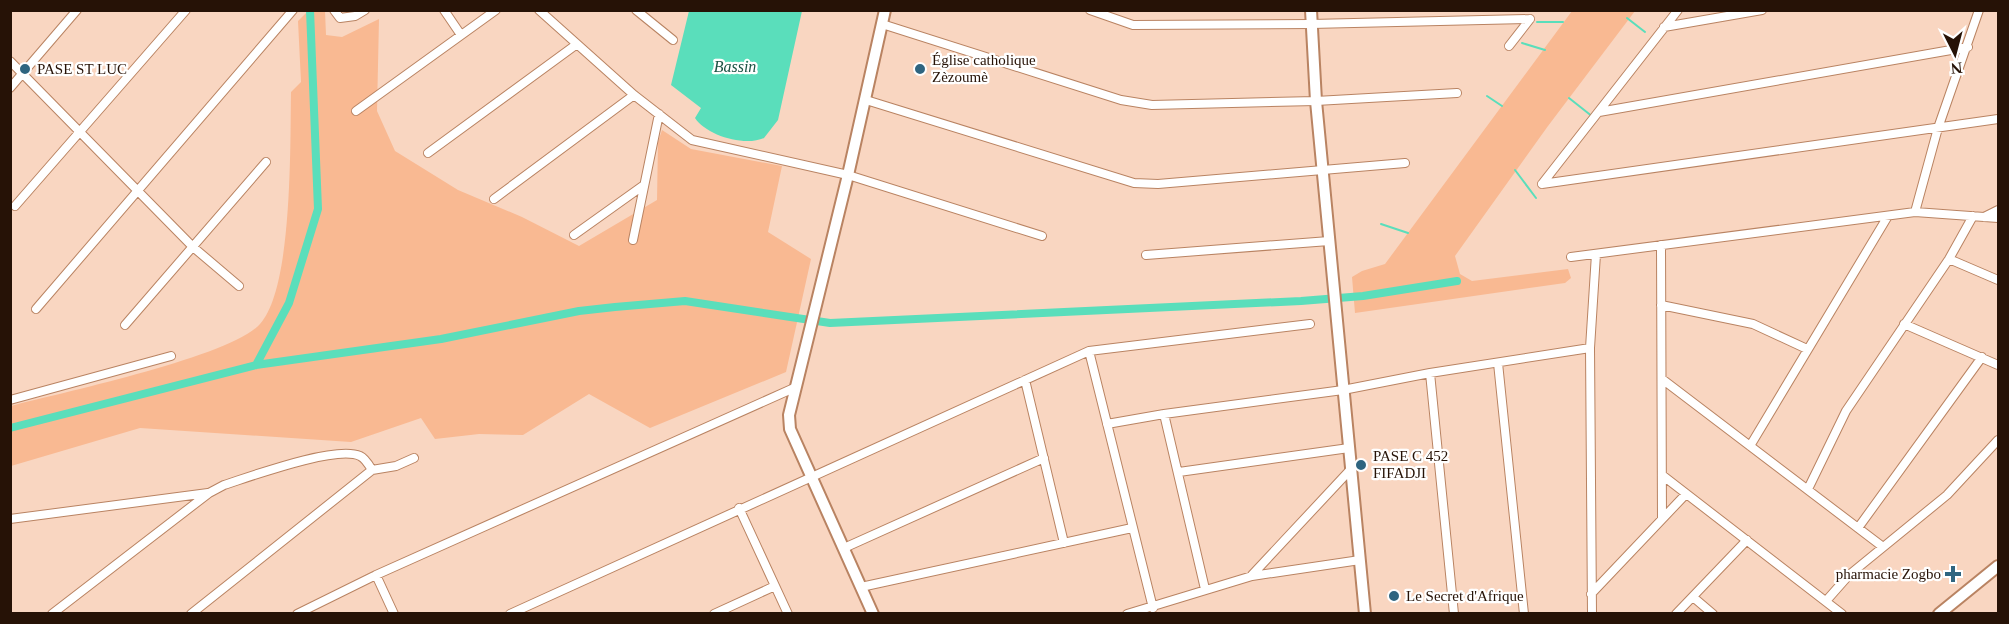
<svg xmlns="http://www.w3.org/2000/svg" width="2009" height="624" font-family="Georgia,serif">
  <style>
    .green { fill: #f9b992 }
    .water { fill: #5adebb }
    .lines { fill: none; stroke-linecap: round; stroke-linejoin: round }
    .stream { stroke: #5adebb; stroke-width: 2 }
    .canal { stroke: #5adebb; stroke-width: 8 }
    .street-casing { stroke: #b98362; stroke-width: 10 }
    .secondary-casing { stroke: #b98362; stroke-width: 14 }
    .street { stroke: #fff; stroke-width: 8 }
    .secondary { stroke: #fff; stroke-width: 10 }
    .poi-dot { fill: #2f6580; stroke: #fff; stroke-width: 2 }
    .labels { text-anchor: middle; stroke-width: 4.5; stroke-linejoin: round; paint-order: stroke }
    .poi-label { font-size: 15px; fill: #261206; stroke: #fff; text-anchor: start }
    .water-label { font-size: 16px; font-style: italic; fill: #1c5344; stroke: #fff }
  </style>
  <rect width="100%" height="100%" fill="#f9d6c1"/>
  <path class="green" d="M308,11H325L326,35L342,37L379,19L377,111L395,151L458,190L522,217L579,246L657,200L658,142L662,130L691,149L782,166L768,232L811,259L786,372L650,428L589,394L523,435L479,434L435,439L421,418L351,442L140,428L11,466V406C60,393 231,357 260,324C293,288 290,143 291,92L301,82L298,21Z
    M1572,11H1635L1548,126L1455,256L1460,274L1472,281L1568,269L1571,278L1565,283L1355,313L1352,277L1362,271L1385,264Z"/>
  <path class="water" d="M689,11H802L778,120L764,138C744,147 706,135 695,118L701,108L671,85Z"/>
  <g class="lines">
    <path class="stream" d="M1627,18L1645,32
      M1537,22H1563
      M1522,43L1545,50
      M1487,96L1502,106
      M1569,98L1593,117
      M1515,170L1536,198
      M1381,224L1408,233"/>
    <path class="canal" d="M256,365L289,303L318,209L310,10
      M10,428L256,365L441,339L579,311L615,307L685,301L830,323L1301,301L1363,296L1457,281"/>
    <defs>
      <path id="street" d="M334,10L340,18L355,16L365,10
        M444,10L461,35
        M539,10L634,95L692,140L848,175L1042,236
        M636,10L673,40
        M1090,10L1133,25L1311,24L1530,19
        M882,24L1121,100L1152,105L1316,101L1457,93
        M1664,27L1762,10
        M1509,46L1530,19
        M10,61L193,247L239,286
        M10,88L77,10
        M866,100L1134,183L1158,184L1405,163
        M356,111L496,10
        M1599,112L1968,47
        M428,153L577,44
        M1542,184L1998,119
        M1542,184L1678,10
        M494,199L634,95
        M15,206L186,10
        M1915,212L1938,128L1979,10
        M1984,217L1998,210
        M574,235L644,185
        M633,240L659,114
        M1661,245L1662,519
        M1146,255L1329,241
        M1571,257L1915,212L1998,218
        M1949,259L1998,280
        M1661,305L1753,324L1807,349
        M36,309L293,10
        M1904,324L1998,365
        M125,325L266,162
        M1089,351L1153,608
        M1498,363L1524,614
        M1430,373L1454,614
        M1662,379L1883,547
        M1025,380L1064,543
        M10,400L171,356
        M1164,414L1205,589
        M1107,424L1164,414L1343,390L1430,373L1590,348
        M1750,446L1888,216
        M1179,472L1349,448
        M1662,475L1842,614
        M1808,489L1846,411L1949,259L1973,216
        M739,508L788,614
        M10,519L208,493
        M1858,528L1982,357
        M844,548L1044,458
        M376,575L394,614
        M1252,575L1351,469
        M861,587L1132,528
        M1591,594L1686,494
        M1693,597L1713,614
        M1826,601L1849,575L1947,495L1998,440
        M52,614L209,493L224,485C252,476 336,445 360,456C365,458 369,465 372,470
        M191,614L372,470L396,466L414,458
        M297,614L376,575L794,388
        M510,614L1089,351L1310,324
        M714,614L775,586
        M1127,614L1252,576L1360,560
        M1592,614L1590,348L1596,254
        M1676,614L1747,540"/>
      <path id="secondary" d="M1311,10L1316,101L1365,614
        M873,614L790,429L789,415L848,175L885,10
        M1939,614L1998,566"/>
    </defs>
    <use href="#street" class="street-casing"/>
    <use href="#secondary" class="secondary-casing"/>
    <use href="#street" class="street"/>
    <use href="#secondary" class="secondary"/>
  </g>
  <g class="poi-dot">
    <circle cx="25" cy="69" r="6"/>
    <circle cx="920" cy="69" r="6"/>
    <circle cx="1361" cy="465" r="6"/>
    <path d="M1950 565h6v6h6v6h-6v6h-6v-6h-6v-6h6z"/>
    <circle cx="1394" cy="596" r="6"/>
  </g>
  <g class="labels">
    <g class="poi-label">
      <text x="932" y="65">Église catholique<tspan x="932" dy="17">Zèzoumè</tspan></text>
      <text x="37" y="74">PASE ST LUC</text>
      <text x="1373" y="461">PASE C 452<tspan x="1373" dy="17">FIFADJI</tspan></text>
      <text x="1941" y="579" text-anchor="end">pharmacie Zogbo</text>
      <text x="1406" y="601">Le Secret d'Afrique</text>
    </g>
    <g class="water-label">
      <text x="735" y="72">Bassin</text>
    </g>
  </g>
  <rect width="2009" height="624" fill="none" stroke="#261206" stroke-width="24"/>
  <g transform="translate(1955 54) rotate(174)" stroke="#ffffff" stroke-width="4.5" paint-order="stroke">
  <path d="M0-4.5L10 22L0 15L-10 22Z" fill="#261206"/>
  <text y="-9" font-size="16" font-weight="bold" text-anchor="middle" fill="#261206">N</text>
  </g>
</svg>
